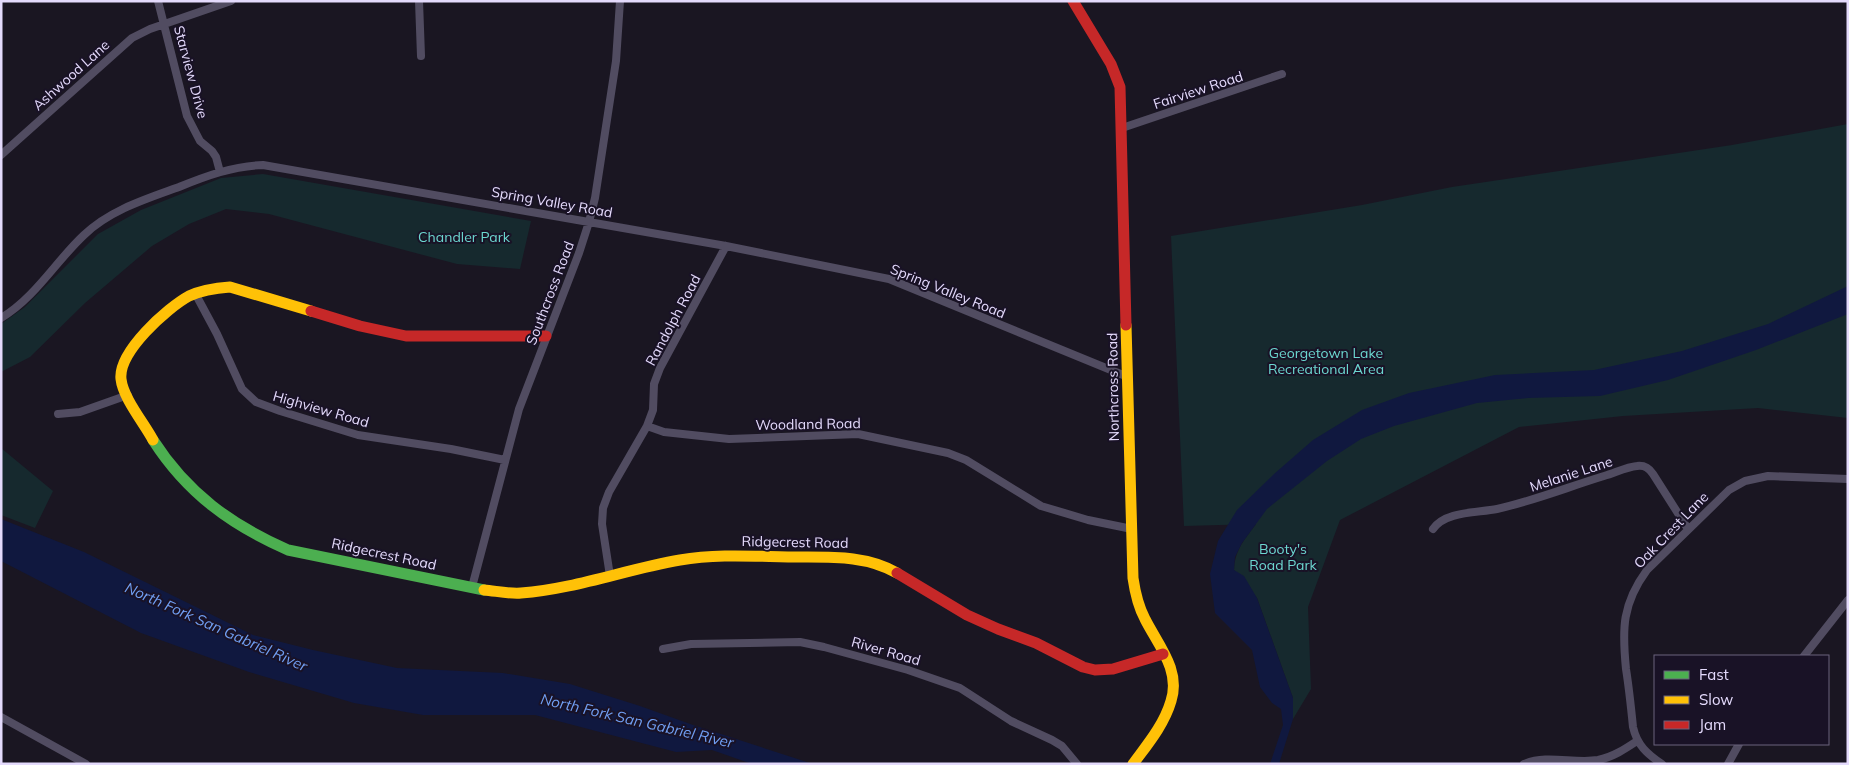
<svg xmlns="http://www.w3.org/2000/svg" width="1849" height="765" font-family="Mulish,sans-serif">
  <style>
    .green { fill: #16292e }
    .water { fill: #10183f }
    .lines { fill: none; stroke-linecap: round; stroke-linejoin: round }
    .street { stroke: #514c61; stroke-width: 8 }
    .fast { stroke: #4caf50; stroke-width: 11 }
    .slow { stroke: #ffc107; stroke-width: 11 }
    .jam { stroke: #c62828; stroke-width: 11 }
    .labels { text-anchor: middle; stroke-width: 4; stroke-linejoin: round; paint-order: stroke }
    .street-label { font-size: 14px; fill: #e4dafc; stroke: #191226 }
    .park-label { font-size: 14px; fill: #6cd7d0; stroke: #191226 }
    .water-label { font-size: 15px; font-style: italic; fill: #719ff3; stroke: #191226 }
  </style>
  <rect width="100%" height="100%" fill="#1a1622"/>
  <path class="green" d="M1848,124V418L1758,408L1623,416L1519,427L1340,520L1308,607L1311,689L1293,719V698L1257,598L1234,570C1235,550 1244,540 1256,524L1184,526L1171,236L1362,205L1452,187L1732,145Z
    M263,174L531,221L520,269L457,264L269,214L226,209L189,224L152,246L85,303L30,357L1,372V324L25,307L98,234L141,210L221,178Z
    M1,448L53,491L35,528L1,515Z"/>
  <path class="water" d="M1848,286V314L1756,350L1668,380L1600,396L1528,398L1477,403L1394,426L1361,439L1327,461L1267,509L1242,543L1235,557L1234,570L1244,576L1257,598L1293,698V719L1279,764H1270L1283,725L1281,709L1272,703L1260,687L1252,650L1215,613L1210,574L1218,541L1237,510L1274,474L1313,440L1362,410L1409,393L1495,375L1594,370L1682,351L1768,324Z
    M1,519L84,552L253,635L313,650L397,668L503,673L570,684L640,706L693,725L813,764H752L712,750L676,752L535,715H423L354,703L249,672L141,633L1,561Z"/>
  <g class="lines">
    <path class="street" d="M158,1L187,116L200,141L212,151L216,157L220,172
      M419,1L421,56
      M1122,128L1282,74
      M1,155L132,38L150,29L231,1
      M195,293L217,334L242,389L256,402L280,411L358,435L451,449L505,460
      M1,318C35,298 56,261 84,235C110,210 146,199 179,187C206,176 233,166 263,165L726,246L889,279L1128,377
      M58,414L80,412L128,395
      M647,426L664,432L729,439L858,434L948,453L966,460L1041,506L1088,520L1132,529
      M1433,529C1445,511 1477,513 1497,509C1533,501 1568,487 1604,476C1615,473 1626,467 1637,466C1645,465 1649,468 1653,474L1688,529
      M610,576L602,524L603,508L609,492L647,426L653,410L654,384L660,368L726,246
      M472,587L519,409L579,253L589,222L595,198L616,61L620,1
      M663,649L691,644L800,642L824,647L908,670L960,688L1011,721L1052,740L1062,746L1077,764
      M1804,656L1848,600
      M1,717L86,764
      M1524,764C1547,754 1574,764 1598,760C1613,757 1625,749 1637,741
      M1662,764C1647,754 1637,745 1633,727C1631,707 1629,688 1626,669C1622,629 1622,604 1647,570L1729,490L1745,481L1768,476L1848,479
      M1728,764L1739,744"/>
    <path class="fast" d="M153,440C187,493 231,525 288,550L484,590"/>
    <path class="slow" d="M1126,325L1133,578C1135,592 1138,606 1145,619C1158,645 1181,670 1171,701C1164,725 1147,745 1133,764
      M153,440C144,423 123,398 121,379C118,352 167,308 189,296C202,290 216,288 230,287L311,311
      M484,590C496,591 509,594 521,593C575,589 627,569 680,560C720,553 762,557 801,557C834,557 868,556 897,573"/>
    <path class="jam" d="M1073,1L1111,64L1120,87L1126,325
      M311,311L360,326L406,336H546
      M897,573L967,615L998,629L1036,643L1083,667L1095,670L1113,669L1163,654"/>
  </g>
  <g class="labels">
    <g class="street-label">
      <text transform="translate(191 72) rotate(75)" y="5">Starview Drive</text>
      <text transform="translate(71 75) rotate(-42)" y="5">Ashwood Lane</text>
      <text transform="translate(1198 90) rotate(-18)" y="5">Fairview Road</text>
      <text transform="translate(552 202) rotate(10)" y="5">Spring Valley Road</text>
      <text transform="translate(948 291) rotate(22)" y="5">Spring Valley Road</text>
      <text transform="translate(550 293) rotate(-69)" y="5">Southcross Road</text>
      <text transform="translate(673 320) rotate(-62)" y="5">Randolph Road</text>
      <text transform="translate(1113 387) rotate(-91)" y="5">Northcross Road</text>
      <text transform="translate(321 409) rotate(16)" y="5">Highview Road</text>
      <text transform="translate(808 424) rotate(-1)" y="5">Woodland Road</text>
      <text transform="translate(1571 474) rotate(-18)" y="5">Melanie Lane</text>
      <text transform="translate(1671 530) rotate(-46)" y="5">Oak Crest Lane</text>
      <text transform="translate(795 542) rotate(1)" y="5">Ridgecrest Road</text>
      <text transform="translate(384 554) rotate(12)" y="5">Ridgecrest Road</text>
      <text transform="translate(886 651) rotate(16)" y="5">River Road</text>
    </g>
    <g class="park-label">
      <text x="464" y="242">Chandler Park</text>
      <text x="1326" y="358">Georgetown Lake<tspan x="1326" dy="16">Recreational Area</tspan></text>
      <text x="1283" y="554">Booty's<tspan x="1283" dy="16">Road Park</tspan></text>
    </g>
    <g class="water-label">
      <text transform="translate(216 627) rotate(24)" y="5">North Fork San Gabriel River</text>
      <text transform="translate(637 721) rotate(13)" y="5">North Fork San Gabriel River</text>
    </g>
  </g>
  <rect width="1849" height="765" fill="none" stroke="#e4dafc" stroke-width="5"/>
  <rect x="1654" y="655" width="175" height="90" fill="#191226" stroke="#6a627c"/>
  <rect x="1664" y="671" width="25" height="8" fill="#4caf50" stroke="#6a627c"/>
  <text x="1699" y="680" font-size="15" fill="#e4dafc">Fast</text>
  <rect x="1664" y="696" width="25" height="8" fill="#ffc107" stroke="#6a627c"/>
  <text x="1699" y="705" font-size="15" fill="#e4dafc">Slow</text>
  <rect x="1664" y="721" width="25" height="8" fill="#c62828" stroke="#6a627c"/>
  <text x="1699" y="730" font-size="15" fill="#e4dafc">Jam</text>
</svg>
